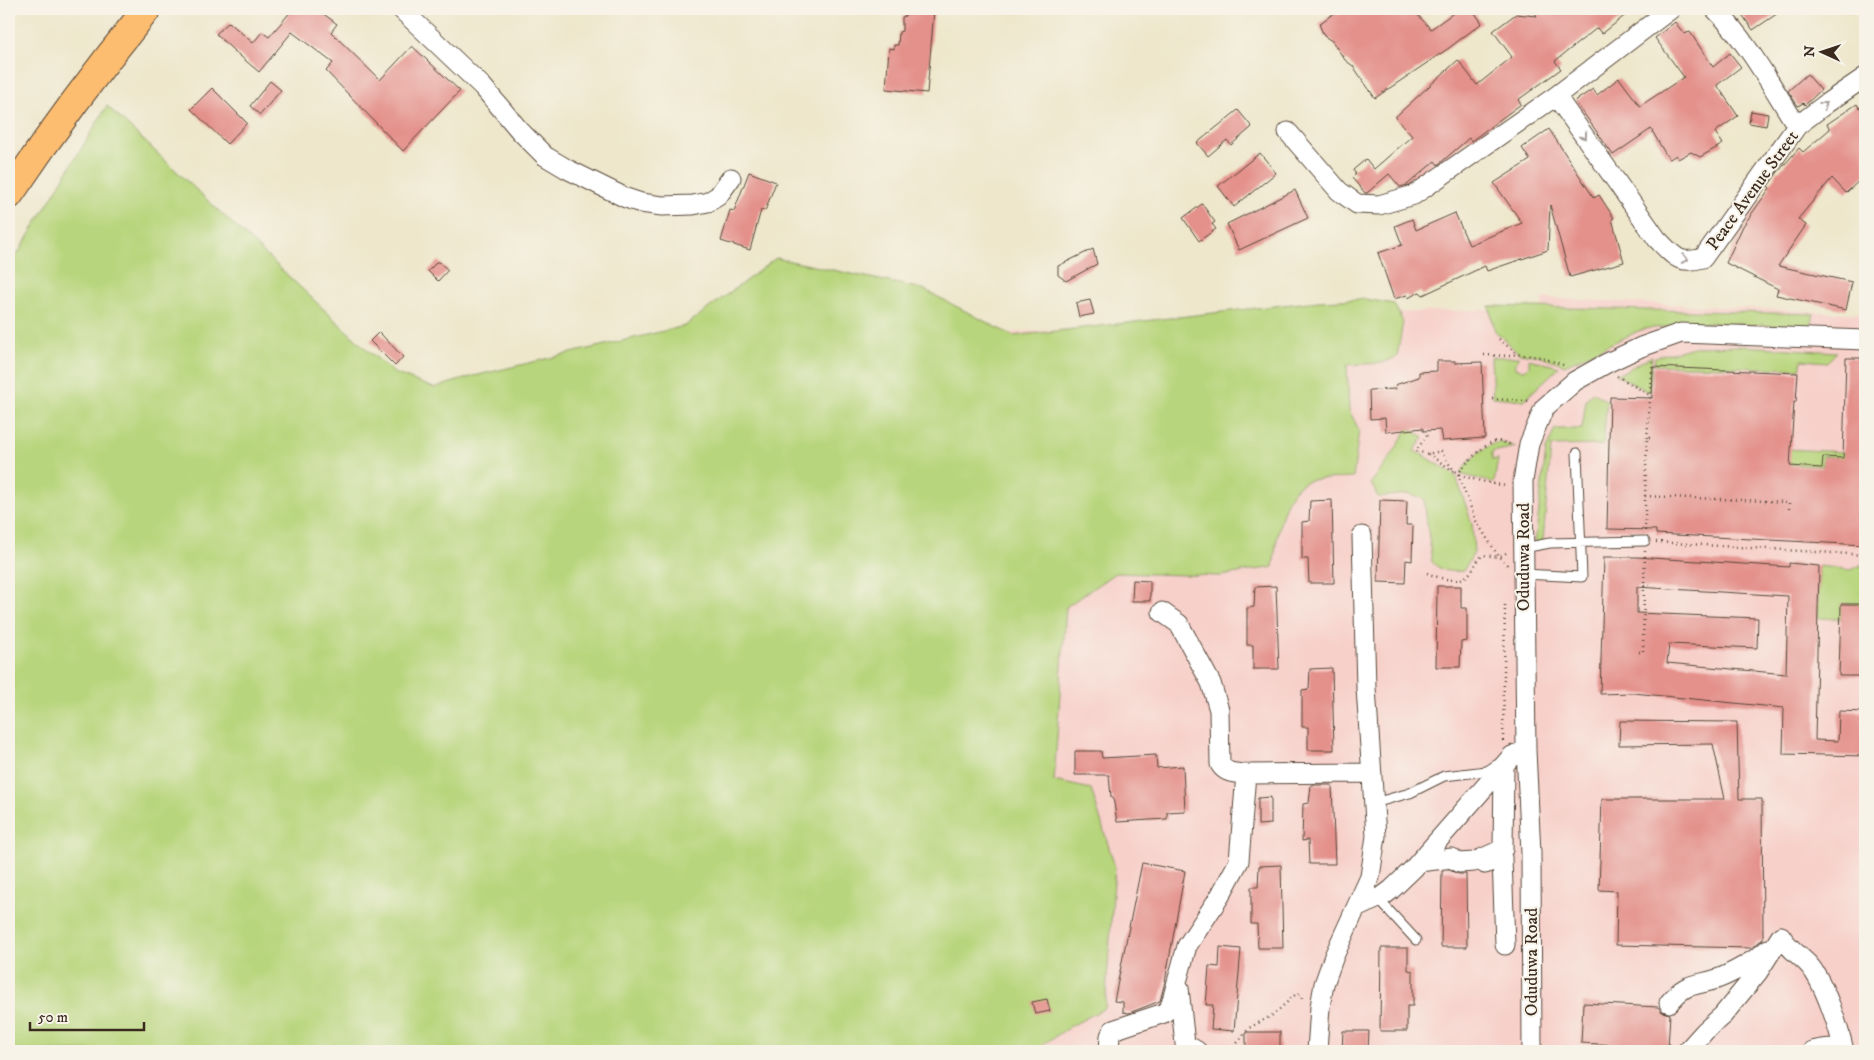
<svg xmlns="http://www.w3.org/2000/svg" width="1874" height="1060" font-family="'IM FELL DW Pica',serif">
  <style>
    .built { fill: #f7d0ca }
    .green { fill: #b7d57c; stroke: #79804d }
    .building { fill: #e4908b; fill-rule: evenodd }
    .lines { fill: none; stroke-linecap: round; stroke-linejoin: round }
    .service-casing { stroke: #564638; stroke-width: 11 }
    .minor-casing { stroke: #564638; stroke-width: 21 }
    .trunk-casing { stroke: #564638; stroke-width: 30 }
    .path { stroke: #564638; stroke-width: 2.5; stroke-dasharray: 1 4; stroke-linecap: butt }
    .service { stroke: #fff; stroke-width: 9 }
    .minor { stroke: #fff; stroke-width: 19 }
    .trunk { stroke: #fcbd6f; stroke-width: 28 }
    .oneway { stroke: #a79f9a }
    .labels { text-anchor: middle; stroke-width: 4; stroke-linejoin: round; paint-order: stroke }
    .street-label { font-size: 18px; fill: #3b2a1e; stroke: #f7f3e8 }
  </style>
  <rect width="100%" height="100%" fill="#f7f3e8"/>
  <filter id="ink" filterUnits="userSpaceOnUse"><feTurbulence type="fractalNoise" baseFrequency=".02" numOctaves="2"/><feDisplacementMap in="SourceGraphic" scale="10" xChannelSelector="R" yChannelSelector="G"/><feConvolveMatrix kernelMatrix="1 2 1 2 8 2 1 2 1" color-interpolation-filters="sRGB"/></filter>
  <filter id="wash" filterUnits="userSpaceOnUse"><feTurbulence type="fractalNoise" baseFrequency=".0096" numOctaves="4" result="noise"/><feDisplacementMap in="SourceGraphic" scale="20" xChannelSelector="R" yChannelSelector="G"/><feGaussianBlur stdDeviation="1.12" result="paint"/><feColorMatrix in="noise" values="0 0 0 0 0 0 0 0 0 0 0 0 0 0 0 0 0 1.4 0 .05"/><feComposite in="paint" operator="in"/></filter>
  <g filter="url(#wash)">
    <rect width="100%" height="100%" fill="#eee7cc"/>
    <path class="built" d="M1543,298L1865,314V1051H9V405L436,390L539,360L1314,315L1542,308Z"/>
    <path class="green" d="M107,106L364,347L394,373L434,388L474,376L685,326L776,258L923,289L1013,336L1318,301L1365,299L1394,304L1403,322L1397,357L1382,363L1347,365L1349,410L1359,430L1353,478C1340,479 1324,478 1311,480C1280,486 1277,542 1273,567L1221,576L1115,573L1066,607L1054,781L1091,789L1115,867L1105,1008L1071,1026L1033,1051H9V268Z
      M1489,306L1814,314L1811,327L1712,323L1643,329L1565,365L1541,356L1518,353L1495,331Z
      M1743,346L1837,352L1827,362L1802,360L1800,369L1654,365L1655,357L1694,347Z
      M1652,356L1650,393L1617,375Z
      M1491,357H1519L1515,365L1517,369L1525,370L1529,366V359L1559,367L1524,400L1493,397Z
      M1592,392L1607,401L1603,445L1551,446L1543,541L1535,543L1546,450L1555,429H1582L1586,400Z
      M1408,428L1424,437L1414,451L1425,456L1456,476L1472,524L1474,553L1463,571C1449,572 1442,572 1432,562L1424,499L1408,494L1378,497L1371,483L1390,458Z
      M1499,442L1516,447L1492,452V460L1498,459L1494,483L1460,474C1468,461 1484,445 1499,442Z
      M1662,443L1865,453V467L1838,466V457L1822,456V466L1661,458Z
      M1865,563V604H1841V619L1818,618L1819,566L1851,570Z"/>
    <g id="blocks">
      <path class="building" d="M293,9H317L337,24L331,32L380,80L412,46L460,91L403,151L326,71L333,63L292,32L259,72L233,50L216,34L229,22L253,43L262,32L269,37Z
        M913,9L934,10L927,93L886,89L889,48L894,49V45H898L899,32L902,31V17L905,16V13L908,14V10L912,11Z
        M1340,9H1412L1431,29L1459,9H1472L1482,23L1449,48L1375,98L1353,66L1345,60L1332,41L1324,36L1319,24Z
        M1532,9H1633L1602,34L1597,28L1555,61L1561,69L1518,100L1521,104L1471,141L1469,138L1438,165L1435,161L1407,185L1400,187L1389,174L1367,193H1365L1352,178L1356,174L1353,170L1366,159L1374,169L1412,136L1395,117L1458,60L1477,85L1512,57L1493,31L1516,14L1537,16Z
        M1738,9H1784L1753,30Z
        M1675,22L1684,34L1690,32L1713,67L1730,53L1741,67L1717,85L1738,116L1715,132L1723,144L1700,157L1691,152L1678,159L1676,155L1670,159L1666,155L1651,129L1613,155L1575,101L1593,89L1597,95L1619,78L1640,106L1684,77L1655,38Z
        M1807,74L1821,90L1805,105L1803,103L1798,106L1788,91Z
        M270,81L281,90L260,115L250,106Z
        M212,88L247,123L227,144L191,109Z
        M1857,104L1859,108L1865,104V175L1846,193L1832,178L1798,219L1806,225L1778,266L1852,282L1846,310L1776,295L1778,289L1726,263L1743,226L1770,188L1768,186L1778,172L1799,148L1803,152L1830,129L1827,124Z
        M1238,110L1252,127L1231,145L1227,140L1208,156L1197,143Z
        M1751,111L1768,114L1766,126L1749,123Z
        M1549,129L1594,198L1599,195L1614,218L1612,219L1624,262L1570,277L1550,205L1548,250L1487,271L1485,266L1423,295L1420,292L1408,298L1407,295L1394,299L1378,253L1402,245L1395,226L1412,219L1416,230L1455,213L1469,245L1522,223L1494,183L1530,160L1522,148Z
        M1260,153L1276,173L1234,207L1218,186Z
        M749,172L776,182L765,211L761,210L750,250L721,241L730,210L734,211Z
        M1295,190L1308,218L1239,250L1227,224Z
        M1202,204L1215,222L1212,224L1216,229L1199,241L1183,218Z
        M1093,249L1097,264L1066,281L1058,275V266Z
        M438,261L448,270L438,281L428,271Z
        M1090,300L1094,314L1079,317L1076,303Z
        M379,332L403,357L395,366L370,341Z
        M1846,358H1865V545L1656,534V530L1607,529L1610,397L1652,398L1653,367L1798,373L1796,402H1794L1790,466L1822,468L1823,457L1843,458Z
        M1437,361H1455V363L1482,362L1485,438L1442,441L1440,430L1423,431V428L1386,432L1385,418L1370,419L1369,390L1396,389L1395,385L1419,377V372L1437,371Z
        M1332,500L1334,583H1309L1308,559H1302V522L1309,521L1310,501Z
        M1380,500L1407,501L1406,525H1413L1412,561L1406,560L1405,583L1378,582Z
        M1604,557H1637L1789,567V563L1819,566L1815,740L1838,741L1839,711L1865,712V756L1783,754L1784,708L1633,693L1600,694ZM1637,587L1788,596L1786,674L1667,663L1669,644L1757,648L1758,618L1637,613Z
        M1133,580L1150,581V601H1132Z
        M1276,586L1279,669H1253V645H1247V608L1254,607L1255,587Z
        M1437,586H1461V608H1467V641L1461,642L1460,667H1436Z
        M1841,604H1865V676H1839Z
        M1332,668L1334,750H1308V727H1302V690L1309,689L1310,669Z
        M1620,721L1737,722L1739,799H1762L1763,939L1751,948L1616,945L1617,891L1599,890L1602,799H1725L1713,744L1619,745Z
        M1075,751H1101L1102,758L1156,755L1157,768L1183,766L1185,811L1167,812V819L1117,822L1113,797H1111L1109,775H1075Z
        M1311,785H1332L1335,864H1309L1308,840L1302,841L1303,804L1309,803Z
        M1271,797V824L1258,825V798Z
        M1142,863L1185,871L1165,982L1160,1001L1129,1013L1123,1012V1002L1114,1001Z
        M1281,865L1283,948H1258L1257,924H1251V887H1258L1259,866Z
        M1449,870L1459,874H1466L1467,947H1441L1442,871Z
        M1220,947L1241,949L1234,1031L1211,1029L1213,1005H1206L1209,966L1219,967Z
        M1381,948H1408V970L1413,971V1006H1407V1031H1380Z
        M1047,999L1050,1011L1035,1014L1032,1002Z
        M1583,1003L1658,1007L1662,1012L1670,1014L1668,1048L1581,1043Z
        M1343,1031H1369L1368,1051H1342Z
        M1246,1032H1280V1051H1246Z"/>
    </g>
  </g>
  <g filter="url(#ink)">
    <use href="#blocks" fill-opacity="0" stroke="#564638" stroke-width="1"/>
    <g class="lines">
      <defs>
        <path id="service" d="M1523,548L1550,543L1645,541
          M1523,574L1582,577L1577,453
          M1374,803L1410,793L1444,776L1487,771L1496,765
          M1373,903H1382L1416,940"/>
        <path id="minor" d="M401,9L483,87L520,131L545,156L567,169L626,198L641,203L662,206L693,205L708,202L718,196L731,178
          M1715,9C1748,42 1772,87 1797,126
          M1556,96L1657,239C1674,256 1678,265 1703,258L1797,126L1827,103L1865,77
          M1288,132L1339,191L1357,204L1379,205L1414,195L1556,96L1671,9
          M1162,612L1179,624L1211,683L1219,710L1220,764C1226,774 1236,773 1246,774L1372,773
          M1419,862L1452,858L1459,863L1474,862L1503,849L1504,765
          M1485,864L1502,857L1505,945
          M1356,908L1383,896L1391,890L1413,869L1512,756L1526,750
          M1781,936C1788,948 1798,954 1808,964C1824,981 1839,1028 1844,1051
          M1179,988L1185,1044L1197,1051
          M1669,1003C1687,981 1693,987 1717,979C1731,974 1758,959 1768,949
          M1109,1051L1110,1036L1113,1030L1164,1013L1170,1007L1187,946L1220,896L1239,861L1246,774
          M1317,1051L1320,1007L1324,984L1334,956L1370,877L1376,836L1366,688L1362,536
          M1532,1051L1531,853L1526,750L1523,481L1529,444L1544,408L1575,381L1607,363L1641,347L1681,333L1865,340
          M1687,1051L1705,1031L1723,1015L1758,972L1781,936
          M1812,1051C1822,1049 1834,1046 1844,1051"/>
        <path id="trunk" d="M9,195C52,131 98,69 147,9"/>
      </defs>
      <use href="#service" class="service-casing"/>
      <use href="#minor" class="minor-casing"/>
      <use href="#trunk" class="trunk-casing"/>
      <path class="path" d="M1499,339L1517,354
        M1484,355L1510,356L1517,354L1540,357L1566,366
        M1617,376L1650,395
        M1492,399L1528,401
        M1427,435L1416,451L1428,454L1441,451C1446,459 1451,469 1459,474C1468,479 1495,484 1506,486
        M1647,438L1653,360
        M1428,454L1455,472
        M1645,496L1647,438H1652
        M1645,531V496L1789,502V512
        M1656,542L1865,555
        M1645,551L1644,586L1652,587
        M1506,553L1499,557L1476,521L1458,474C1465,464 1485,442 1497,441C1502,441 1508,444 1513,445
        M1427,573C1439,578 1459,585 1469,574C1475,568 1475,562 1483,555L1499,557L1508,565
        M1639,652H1643L1644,586
        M1503,741L1505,605
        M1231,1051L1249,1028L1273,1015L1295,995L1300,994L1303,1001"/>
      <use href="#service" class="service"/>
      <use href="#minor" class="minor"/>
      <use href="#trunk" class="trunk"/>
    </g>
    <defs><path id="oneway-chevron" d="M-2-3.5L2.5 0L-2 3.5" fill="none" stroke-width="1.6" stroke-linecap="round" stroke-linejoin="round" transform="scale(1.25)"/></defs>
    <g class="oneway">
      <use href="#oneway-chevron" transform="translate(1824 105) rotate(-37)"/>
      <use href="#oneway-chevron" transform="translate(1584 136) rotate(55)"/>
      <use href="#oneway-chevron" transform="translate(1685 259) rotate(10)"/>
    </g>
  </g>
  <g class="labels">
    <g class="street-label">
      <text transform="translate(1752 190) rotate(-54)" y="6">Peace Avenue Street</text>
      <text transform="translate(1523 557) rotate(-90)" y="6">Oduduwa Road</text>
      <text transform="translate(1531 962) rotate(-90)" y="6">Oduduwa Road</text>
    </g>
  </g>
  <rect width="1874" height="1060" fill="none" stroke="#f7f3e8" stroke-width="30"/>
  <g transform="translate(1822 52) rotate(273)" stroke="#f7f3e8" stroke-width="4" paint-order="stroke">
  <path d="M0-4L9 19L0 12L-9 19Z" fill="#3b2a1e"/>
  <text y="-8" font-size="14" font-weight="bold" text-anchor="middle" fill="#3b2a1e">N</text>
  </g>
  <path d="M30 1022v8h114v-8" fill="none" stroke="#3b2a1e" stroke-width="2.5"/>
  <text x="38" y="1022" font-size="15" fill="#3b2a1e" stroke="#f7f3e8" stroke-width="4" paint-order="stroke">50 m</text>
</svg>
